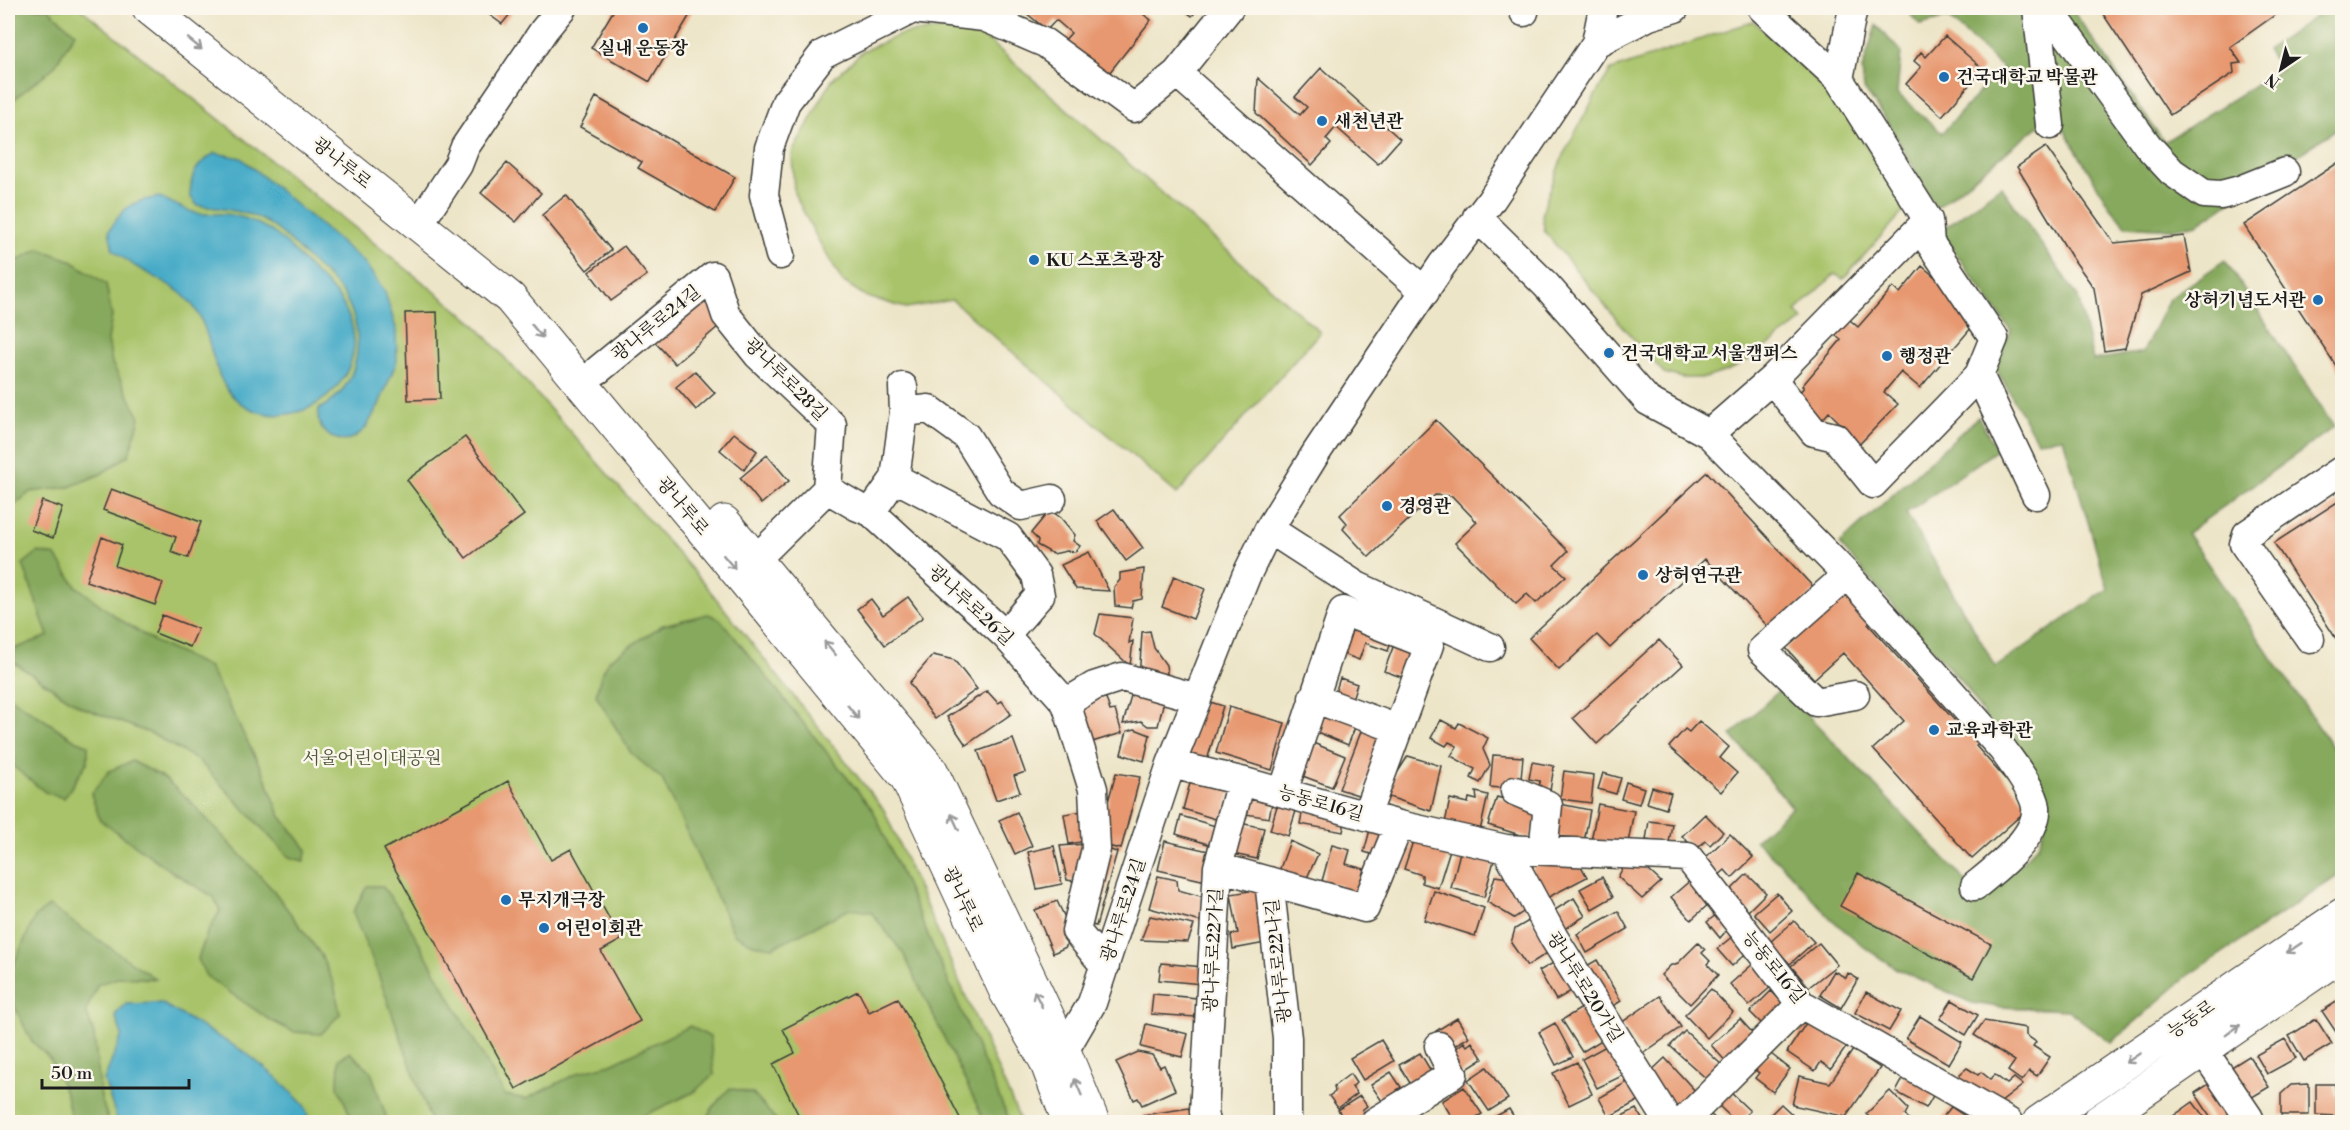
<svg xmlns="http://www.w3.org/2000/svg" width="2350" height="1130" font-family="'Libre Bodoni','Noto Serif KR',serif">
  <style>
    .green { fill: #a8c369; stroke: #627042; stroke-width: 1.5 }
    .forest { fill: #86a95d; stroke: #51623c; stroke-width: 1.5 }
    .water { fill: #47abc7; stroke: #326472; stroke-width: 1.5 }
    .building { fill: #e79870 }
    .lines { fill: none; stroke-linecap: round; stroke-linejoin: round }
    .minor-casing { stroke: #3b3a36; stroke-width: 31 }
    .major-casing { stroke: #3b3a36; stroke-width: 35 }
    .minor { stroke: #fff; stroke-width: 28 }
    .major { stroke: #fff; stroke-width: 33 }
    .oneway { stroke: #999 }
    .poi-dot { fill: #1f6fb2; stroke: #fbf7ec; stroke-width: 2 }
    .labels { text-anchor: middle; stroke-width: 5; stroke-linejoin: round; paint-order: stroke }
    .poi-label { font-size: 18px; font-weight: bold; fill: #1c1c1c; stroke: #fbf7ec; text-anchor: start }
    .street-label { font-size: 18px; fill: #1c1c1c; stroke: #fbf7ec }
    .park-label { font-size: 18px; fill: #4d5637; stroke: #fbf7ec }
  </style>
  <rect width="100%" height="100%" fill="#fbf7ec"/>
  <filter id="ink" filterUnits="userSpaceOnUse"><feTurbulence type="fractalNoise" baseFrequency=".0167" numOctaves="2"/><feDisplacementMap in="SourceGraphic" scale="12" xChannelSelector="R" yChannelSelector="G"/><feConvolveMatrix kernelMatrix="1 2 1 2 8 2 1 2 1" color-interpolation-filters="sRGB"/></filter>
  <filter id="wash" filterUnits="userSpaceOnUse"><feTurbulence type="fractalNoise" baseFrequency=".008" numOctaves="4" result="noise"/><feDisplacementMap in="SourceGraphic" scale="24" xChannelSelector="R" yChannelSelector="G"/><feGaussianBlur stdDeviation="1.35" result="paint"/><feColorMatrix in="noise" values="0 0 0 0 0 0 0 0 0 0 0 0 0 0 0 0 0 1.4 0 .05"/><feComposite in="paint" operator="in"/></filter>
  <g filter="url(#wash)">
    <rect width="100%" height="100%" fill="#ede5c8"/>
    <path class="green" d="M8,8H80L474,323L703,582L884,810L1021,1122H8Z
      M1753,21L1825,88L1841,108L1905,203L1904,211L1843,279L1835,274L1796,311L1803,320L1751,358L1727,371L1705,378H1682L1664,373L1622,326L1545,232L1542,216L1546,200L1563,155L1600,87L1611,70Z
      M945,29L986,38L1320,332L1177,494L952,300L906,308L867,297L842,281L817,238L794,193L792,153L832,80L863,51L902,34Z"/>
    <path class="forest" d="M8,8H47L75,33L54,67L8,104Z
      M1904,8H2071L2164,142L2281,69L2267,50L2328,8H2342V125L2198,224L2171,229L2126,226L2109,206L2059,121L2044,122L1936,208L1886,119L1864,89L1862,70L1876,25L1901,52L1897,93L1942,133L2002,67L1948,18L1920,25Z
      M2001,186L2078,297L2093,360L2143,352L2169,299L2225,260L2334,427L2187,533L2342,761V873L2188,976L2111,1043L2068,1010L1999,1007L1972,1003L1897,969L1868,950L1831,919L1788,871L1755,840L1792,807L1731,735L1782,688L1981,897L1999,885L2038,845L2047,818L1967,688L1839,544L1978,417L1997,450L1906,513L1996,667L2108,589L2063,438L2037,441L1994,365L2011,331L1940,231Z
      M39,249L70,260L106,284L112,316L108,340L112,363L140,418L129,455L101,474L69,487L30,492L8,511V269L11,264Z
      M38,552L56,556L76,586L116,617L155,642L209,667L264,774L280,815L307,850L304,861L289,857L199,761L152,734L81,707L13,662L14,649L48,636L23,564Z
      M708,614L720,619L873,810L1010,1122H985L903,953L871,912L850,909L773,947L753,944L734,934L662,779L631,753L596,695L601,675L610,659L663,625Z
      M8,696L75,740L88,745V761L64,798L45,792L8,762Z
      M132,761L163,777L188,799L274,891L321,955L334,984L340,1014L321,1034L294,1032L270,1020L206,976L198,959L207,933L220,911L214,897L174,873L100,820L91,794L109,771Z
      M367,886H382L401,911L505,1095L526,1099L580,1072L611,1064L690,1026L710,1037L714,1075L692,1093L630,1122H431L378,974L353,913Z
      M49,906L156,979L121,977L98,984L86,1011L94,1035L101,1098L109,1122H72L66,1095L51,1060L31,1040L12,1001L11,970L35,917Z
      M350,1052L371,1072L388,1122H353L338,1087L339,1059Z
      M730,1088L753,1094L778,1122H705L712,1108Z"/>
    <path class="water" d="M215,153L241,158L364,262L385,292L396,328L397,361L378,407L365,429L355,437L344,441L331,437L322,429L318,418L319,409C361,387 367,335 345,297C336,282 318,269 306,257C291,242 276,225 256,217C237,209 217,209 197,205L190,196C191,173 195,166 215,153Z
      M160,197C171,202 182,209 193,212C202,216 215,213 225,214C242,215 264,225 278,236C289,244 298,256 307,265C317,276 330,286 339,298C344,304 348,315 351,322C369,381 302,434 249,408C208,388 217,340 194,307C178,286 157,279 135,266C127,261 120,255 113,250L109,231C124,206 131,201 160,197Z
      M161,1003L245,1052L276,1077L304,1105L310,1122H118L104,1080L122,1035L115,1015L126,1004Z"/>
    <g id="blocks">
      <path class="building" d="M480,8H504L511,13L502,24Z
        M615,8H694L650,82L591,48Z
        M1020,8H1076L1081,11L1084,8H1135L1151,20L1106,77L1062,43L1071,33L1056,20L1047,30Z
        M1182,8H1199L1192,16Z
        M2099,8H2280L2282,10L2230,47L2241,63L2233,64L2234,73L2170,115Z
        M1945,36L1983,69L1942,116L1906,84L1921,67L1914,61L1921,52L1926,57Z
        M1321,68L1400,139L1378,164L1336,127L1326,139L1331,144L1312,165L1256,113L1258,78L1300,115L1307,107L1295,97Z
        M596,97L735,177L715,212L638,168L642,162L580,127Z
        M2046,147L2114,243L2184,236L2191,272L2141,295L2125,348L2104,351L2094,288L2071,256L2017,167Z
        M2342,160V375L2244,225Z
        M507,163L541,193L516,222L481,193Z
        M566,195L611,250L587,270L542,215Z
        M624,246L647,275L611,301L589,272Z
        M1922,266L1973,309L1978,320L1920,388L1901,372L1884,392L1898,404L1851,453V434L1829,412L1815,428L1795,398L1804,387L1802,386L1841,340L1829,330L1843,314L1858,327L1893,287L1900,293Z
        M706,295L727,319L675,364L654,341Z
        M437,312L440,399L408,400L405,313Z
        M695,371L715,393L696,410L676,387Z
        M1436,420L1568,551L1554,565L1566,576L1536,603L1527,594L1516,604L1455,543L1477,522L1452,496L1435,495L1369,557L1343,529L1347,523L1340,515Z
        M734,433L757,451L744,470L720,450Z
        M465,437L524,515L466,558L407,480Z
        M767,455L789,481L761,504L740,478Z
        M1707,472L1816,590L1772,631L1705,559L1610,648L1597,635L1559,670L1529,638Z
        M111,489L201,522L188,558L171,552L176,537L103,510Z
        M2342,499V648L2274,543Z
        M42,501L63,508L53,538L31,530Z
        M1114,509L1143,548L1126,561L1097,521Z
        M1050,510L1061,518L1075,535L1073,541L1080,546L1075,552L1067,551L1053,554L1037,545L1038,540L1031,533Z
        M102,537L122,545L115,566L163,583L155,605L86,581Z
        M1089,552L1109,591L1076,589L1061,565Z
        M1144,569L1142,599L1133,601L1131,608L1115,606L1114,587L1120,580V573Z
        M1174,576L1205,589L1193,619L1162,607Z
        M1852,589L1876,616L1868,624L1954,720L1963,717L1983,740L1976,746L2030,807L1972,859L1873,749L1904,721L1843,653L1814,679L1786,648Z
        M908,597L923,617L885,645L857,609L871,599L883,615Z
        M1100,614L1133,618L1129,643L1133,641L1130,666L1095,634Z
        M162,615L198,629L190,647L155,633Z
        M1349,618L1394,633L1388,651L1365,643L1359,660L1338,652Z
        M1150,631L1154,648L1166,665L1168,681L1139,680L1142,632Z
        M1659,640L1683,665L1597,744L1573,718Z
        M1395,642L1417,650L1407,679L1384,671Z
        M933,655L954,660L977,689L935,719L909,683Z
        M1340,678L1357,684L1352,699L1335,693Z
        M987,691L998,703L1002,701L1011,714L966,745L947,717Z
        M1132,692H1166L1158,726H1148L1141,721L1123,724Z
        M1101,697L1106,698L1110,711L1115,710L1122,733L1092,742L1076,705Z
        M1204,700L1223,706L1206,764L1186,758Z
        M1229,707L1285,723L1272,770L1216,753Z
        M1327,707L1358,720L1348,745L1317,732Z
        M1441,720L1456,728L1459,723L1488,738L1483,749L1490,765L1480,783L1471,778L1475,769L1451,756L1457,746L1449,742L1446,746L1431,738Z
        M1699,721L1729,747L1720,758L1737,773L1721,792L1669,747L1685,729L1689,732Z
        M1364,724L1384,733L1361,796L1339,789Z
        M1135,729L1150,735L1144,761L1121,754L1127,731Z
        M1013,739L1025,772L1014,776L1020,792L996,800L978,751Z
        M1313,743L1345,756L1332,787L1300,775Z
        M1493,755L1523,757L1520,790L1490,787Z
        M1408,756L1441,766L1431,811L1383,795Z
        M1532,762L1554,766L1550,791L1539,789L1540,781L1529,779Z
        M1564,771L1594,775L1591,803L1560,799Z
        M1116,773L1140,777L1121,849L1107,846L1101,827Z
        M1603,773L1621,778L1616,794L1598,789Z
        M1192,776L1232,788L1222,821L1183,809Z
        M508,781L551,860L571,849L621,940L601,951L640,1021L516,1089L384,849Z
        M1626,782L1644,788L1639,804L1621,799Z
        M1652,787L1671,793L1666,809L1647,803Z
        M1476,792L1488,795L1480,831L1445,823L1450,799L1468,803L1469,798L1477,800Z
        M1249,794L1273,798L1269,818L1246,814Z
        M1497,797L1539,810L1530,838L1488,825Z
        M1279,799L1298,805L1288,836L1270,830Z
        M1560,804L1590,810L1584,842L1554,836Z
        M1598,804L1634,811L1628,843L1591,841Z
        M1303,808L1346,816L1343,832L1300,824Z
        M1089,810L1093,840L1069,844L1064,814Z
        M1017,812L1032,846L1015,854L999,820Z
        M1705,814L1723,832L1710,845L1705,841L1696,850L1682,836Z
        M1181,816L1219,827L1214,846L1176,834Z
        M1649,821L1672,824L1669,843L1646,840Z
        M1240,823L1264,828L1257,859L1233,854Z
        M1371,826L1388,831L1381,857L1364,852Z
        M1417,829L1453,840L1438,888L1422,883V875L1404,869Z
        M1730,834L1753,857L1732,878L1725,870L1718,876L1703,860Z
        M1165,841L1213,852L1206,881L1158,870Z
        M1290,841L1318,854L1304,884L1278,874Z
        M1085,844L1080,882L1067,880L1060,846Z
        M1462,844L1496,853L1484,897L1451,888Z
        M1332,845L1350,850L1346,864L1364,869L1355,901L1338,897L1341,886L1322,881Z
        M1054,846L1062,884L1037,889L1028,852Z
        M1104,848L1117,852L1096,926L1087,924Z
        M1628,858L1647,869L1661,882L1642,899L1618,877Z
        M1577,859L1587,877L1543,900L1532,871L1534,861Z
        M1858,873L1991,944L1973,978L1840,906Z
        M1747,874L1766,893L1747,912L1728,893Z
        M1158,876L1177,880L1178,890L1204,897L1205,923L1149,908Z
        M1495,876L1508,878L1526,910L1514,918L1487,902Z
        M1602,877L1613,897L1592,909L1580,889Z
        M1692,879L1711,902L1691,920L1671,897Z
        M1262,889L1271,942L1233,949L1231,935L1238,933L1231,894Z
        M1434,891L1484,908L1475,936L1424,920Z
        M1777,893L1792,911L1770,931L1754,913Z
        M1574,898L1585,916L1561,931L1550,913Z
        M1057,901L1068,924L1066,947L1053,953L1035,910Z
        M1722,910L1733,923L1720,938L1707,922Z
        M1618,911L1628,929L1587,953L1577,934Z
        M1150,916L1194,925L1188,942L1141,940Z
        M1532,919L1552,950L1527,966L1511,943L1515,929Z
        M1794,921L1814,942L1790,964L1770,942Z
        M1739,931L1753,947L1732,966L1717,949Z
        M1698,943L1705,950L1702,953L1710,961L1707,964L1718,975L1690,1004L1661,975L1671,965H1676Z
        M1819,943L1837,965L1809,987L1791,966Z
        M1562,958L1578,987L1556,1000L1539,971Z
        M1597,960L1621,1001L1607,1010L1583,968Z
        M1161,963L1203,967L1202,984L1159,980Z
        M1754,963L1773,985L1749,1006L1730,984Z
        M1834,971L1846,978L1848,973L1858,979L1841,1008L1820,995Z
        M1711,989L1733,1012L1707,1038L1685,1015Z
        M858,991L869,1012L898,998L962,1122H802L773,1064L795,1053L783,1029Z
        M1771,991L1789,1009L1768,1030L1750,1012Z
        M1866,992L1901,1011L1889,1031L1855,1013Z
        M1153,994L1197,998L1196,1017L1151,1014Z
        M1660,996L1681,1027L1642,1054L1621,1023Z
        M2341,999L2342,1001V1041L2322,1011Z
        M1952,1000L1978,1015L1966,1035L1940,1019Z
        M1585,1006L1605,1038L1582,1052L1562,1020Z
        M1920,1016L1962,1042L1949,1064L1906,1039Z
        M1457,1018L1469,1037L1447,1050L1436,1031Z
        M1740,1019L1758,1039L1729,1065L1711,1045Z
        M2316,1019L2332,1044L2304,1061L2289,1036Z
        M1808,1020L1847,1046L1831,1069L1821,1062L1815,1071L1787,1052Z
        M1984,1021L2026,1028V1035L2036,1042L2033,1046L2050,1057L2037,1076L2029,1071L2022,1081L2008,1071L2015,1061L1974,1035Z
        M1555,1023L1573,1057L1556,1065L1539,1032Z
        M1146,1024L1188,1034L1182,1057L1141,1047Z
        M1685,1031L1724,1067L1710,1082L1670,1046Z
        M2285,1039L2296,1058L2267,1074L2256,1055Z
        M1381,1040L1394,1061L1363,1080L1350,1058Z
        M1464,1042L1467,1046L1472,1042L1483,1059L1458,1075L1449,1054Z
        M1608,1045L1624,1075L1597,1088L1582,1059Z
        M1853,1050L1880,1068L1846,1117L1792,1105L1799,1076L1830,1083Z
        M1138,1052L1152,1055L1160,1067L1164,1065L1175,1090L1142,1105L1138,1098L1134,1100L1116,1062Z
        M1420,1053L1434,1076L1413,1088L1399,1065Z
        M1771,1054L1790,1069L1773,1092L1755,1078L1759,1073L1750,1066Z
        M2249,1056L2269,1087L2244,1102L2225,1071Z
        M1665,1058L1697,1093L1678,1110L1646,1076Z
        M1577,1062L1592,1094L1569,1105L1553,1073Z
        M1487,1067L1508,1099L1489,1111L1468,1080Z
        M1909,1068L1939,1085L1926,1108L1896,1092Z
        M1967,1068L1978,1075L1981,1072L1990,1079L1995,1075L2007,1084L2014,1078L2023,1085L1992,1109L1960,1082V1074Z
        M1391,1072L1401,1087L1397,1090L1399,1094L1384,1104L1371,1085Z
        M1350,1074L1356,1083L1352,1087L1357,1094L1338,1108L1329,1096L1335,1092L1334,1086Z
        M1636,1077L1647,1096L1609,1117L1599,1098Z
        M2215,1080L2235,1111L2218,1122H2214L2195,1093Z
        M2309,1084V1115H2281V1094L2291,1085Z
        M2316,1084H2335L2336,1095H2338V1116L2316,1115Z
        M1464,1087L1482,1114L1468,1122H1455L1442,1101Z
        M1729,1091L1750,1111L1738,1122H1736L1717,1104Z
        M1890,1091L1908,1109L1905,1115L1910,1120L1907,1122H1874L1866,1114Z
        M1360,1096L1367,1106L1362,1110L1367,1118L1359,1122H1346L1338,1110Z
        M2193,1102L2208,1122H2176L2172,1117Z
        M1781,1104L1795,1117L1790,1122H1763Z
        M1951,1107L1966,1117L1959,1122H1939Z
        M1189,1108L1192,1122H1144L1143,1115Z
        M1509,1109L1517,1122H1485Z
        M1636,1109L1644,1122H1610Z
        M1710,1114L1719,1122H1701Z"/>
    </g>
  </g>
  <g filter="url(#ink)">
    <use href="#blocks" fill-opacity="0" stroke="#3b3a36" stroke-width="1.5"/>
    <g class="lines">
      <defs>
        <path id="minor" d="M1762,8L1839,79L1853,8
          M2037,8L2050,125
          M2048,8L2148,146L2172,172L2204,194L2221,195L2240,190L2285,172
          M1524,12L1525,8
          M1596,43L1649,16L1675,8
          M1177,73L1425,292
          M1839,79L1928,220L1772,379L1814,432L1835,437L1873,484L1979,375L1994,338L1930,243L1928,220
          M429,209L458,165L465,147L544,30L562,8
          M1477,217L1546,285L1648,401L1709,434L1847,575L1762,650L1816,702L1855,695
          M780,255L764,195L769,148L786,102L823,54L913,9L984,17L1045,43L1134,108L1177,73L1229,8
          M598,370L713,276L726,315L758,355L832,425L827,489
          M1979,375L2036,495
          M903,387L904,412L929,409L966,436L1001,492L1021,506L1052,499
          M1709,434L1772,379
          M895,478L1008,537L1036,575L1040,595L1005,635
          M827,489L856,506L871,512L1005,635L1066,703
          M871,512L895,478L904,412
          M1269,529L1357,586L1490,647
          M756,559L827,489
          M1847,575L2003,750C2013,764 2034,791 2036,807C2039,836 1995,870 1975,886
          M2310,639L2244,544L2247,534L2342,470
          M1313,698L1398,729
          M1171,764L1241,781L1399,825L1506,849L1688,857L1801,1004L2008,1122
          M1515,791L1548,805L1543,850
          M1283,792L1343,611L1429,645L1366,816
          M1506,849L1554,938L1669,1122
          M1218,867L1365,908L1399,825
          M1269,881L1287,1038V1122
          M1105,966L1076,931L1096,849L1093,789L1066,703L1094,686L1122,677L1197,698
          M2203,1050L2249,1118
          M1064,1051L1092,1003L1171,764L1246,576L1269,529L1316,453L1442,265L1490,202L1596,43L1603,8
          M1206,1122L1204,1112L1218,867L1241,781
          M1375,1122L1453,1074L1439,1046
          M1683,1122L1801,1004"/>
        <path id="major" d="M149,8L510,298L697,523L907,778L1006,992L1046,1061L1069,1122
          M724,522L931,770L1064,1051L1093,1122
          M2039,1122L2342,915
          M2098,1122L2342,954"/>
      </defs>
      <use href="#minor" class="minor-casing"/>
      <use href="#major" class="major-casing"/>
      <use href="#minor" class="minor"/>
      <use href="#major" class="major"/>
    </g>
    <defs><path id="oneway-shaft" d="M-6 0H5M1.5-3L5.5 0L1.5 3" fill="none" stroke-width="1.6" stroke-linecap="round" stroke-linejoin="round" transform="scale(1.5)"/></defs>
    <g class="oneway">
      <use href="#oneway-shaft" transform="translate(195 44) rotate(39)"/>
      <use href="#oneway-shaft" transform="translate(537 331) rotate(50)"/>
      <use href="#oneway-shaft" transform="translate(729 562) rotate(50)"/>
      <use href="#oneway-shaft" transform="translate(830 648) rotate(-130)"/>
      <use href="#oneway-shaft" transform="translate(853 712) rotate(51)"/>
      <use href="#oneway-shaft" transform="translate(955 822) rotate(-115)"/>
      <use href="#oneway-shaft" transform="translate(2294 948) rotate(146)"/>
      <use href="#oneway-shaft" transform="translate(1038 999) rotate(-116)"/>
      <use href="#oneway-shaft" transform="translate(2233 1030) rotate(-35)"/>
      <use href="#oneway-shaft" transform="translate(2133 1058) rotate(146)"/>
      <use href="#oneway-shaft" transform="translate(1078 1087) rotate(-113)"/>
    </g>
  </g>
  <g class="poi-dot">
    <circle cx="643" cy="28" r="6"/>
    <circle cx="1944" cy="77" r="6"/>
    <circle cx="1322" cy="121" r="6"/>
    <circle cx="1034" cy="260" r="6"/>
    <circle cx="2318" cy="300" r="6"/>
    <circle cx="1609" cy="353" r="6"/>
    <circle cx="1887" cy="356" r="6"/>
    <circle cx="1387" cy="506" r="6"/>
    <circle cx="1643" cy="575" r="6"/>
    <circle cx="1934" cy="730" r="6"/>
    <circle cx="506" cy="900" r="6"/>
    <circle cx="544" cy="928" r="6"/>
  </g>
  <g class="labels">
    <g class="poi-label">
      <text x="643" y="54" text-anchor="middle">실내 운동장</text>
      <text x="1956" y="83">건국대학교 박물관</text>
      <text x="1334" y="127">새천년관</text>
      <text x="1046" y="266">KU 스포츠광장</text>
      <text x="2306" y="306" text-anchor="end">상허기념도서관</text>
      <text x="1621" y="359">건국대학교 서울캠퍼스</text>
      <text x="1899" y="362">행정관</text>
      <text x="1399" y="512">경영관</text>
      <text x="1655" y="581">상허연구관</text>
      <text x="1946" y="736">교육과학관</text>
      <text x="518" y="906">무지개극장</text>
      <text x="556" y="934">어린이회관</text>
    </g>
    <g class="street-label">
      <text transform="translate(342 163) rotate(39)" y="6">광나루로</text>
      <text transform="translate(656 323) rotate(-39)" y="6">광나루로24길</text>
      <text transform="translate(786 379) rotate(45)" y="6">광나루로28길</text>
      <text transform="translate(683 506) rotate(50)" y="6">광나루로</text>
      <text transform="translate(971 605) rotate(43)" y="6">광나루로26길</text>
      <text transform="translate(1321 803) rotate(16)" y="6">능동로16길</text>
      <text transform="translate(963 899) rotate(65)" y="6">광나루로</text>
      <text transform="translate(1123 910) rotate(-72)" y="6">광나루로24길</text>
      <text transform="translate(1213 950) rotate(-87)" y="6">광나루로22가길</text>
      <text transform="translate(1278 961) rotate(-96)" y="6">광나루로22나길</text>
      <text transform="translate(1774 967) rotate(51)" y="6">능동로16길</text>
      <text transform="translate(1585 987) rotate(58)" y="6">광나루로20가길</text>
      <text transform="translate(2191 1019) rotate(-34)" y="6">능동로</text>
    </g>
    <g class="park-label">
      <text x="372" y="764">서울어린이대공원</text>
    </g>
  </g>
  <rect width="2350" height="1130" fill="none" stroke="#fbf7ec" stroke-width="30"/>
  <g transform="translate(2281 69) rotate(215)" stroke="#fbf7ec" stroke-width="4.5" paint-order="stroke">
  <path d="M0-4.5L10 22L0 15L-10 22Z" fill="#1c1c1c"/>
  <text y="-9" font-size="16" font-weight="bold" text-anchor="middle" fill="#1c1c1c">N</text>
  </g>
  <path d="M42 1079v9h147v-9" fill="none" stroke="#1c1c1c" stroke-width="3"/>
  <text x="51" y="1079" font-size="18" fill="#1c1c1c" stroke="#fbf7ec" stroke-width="4.5" paint-order="stroke">50 m</text>
</svg>
